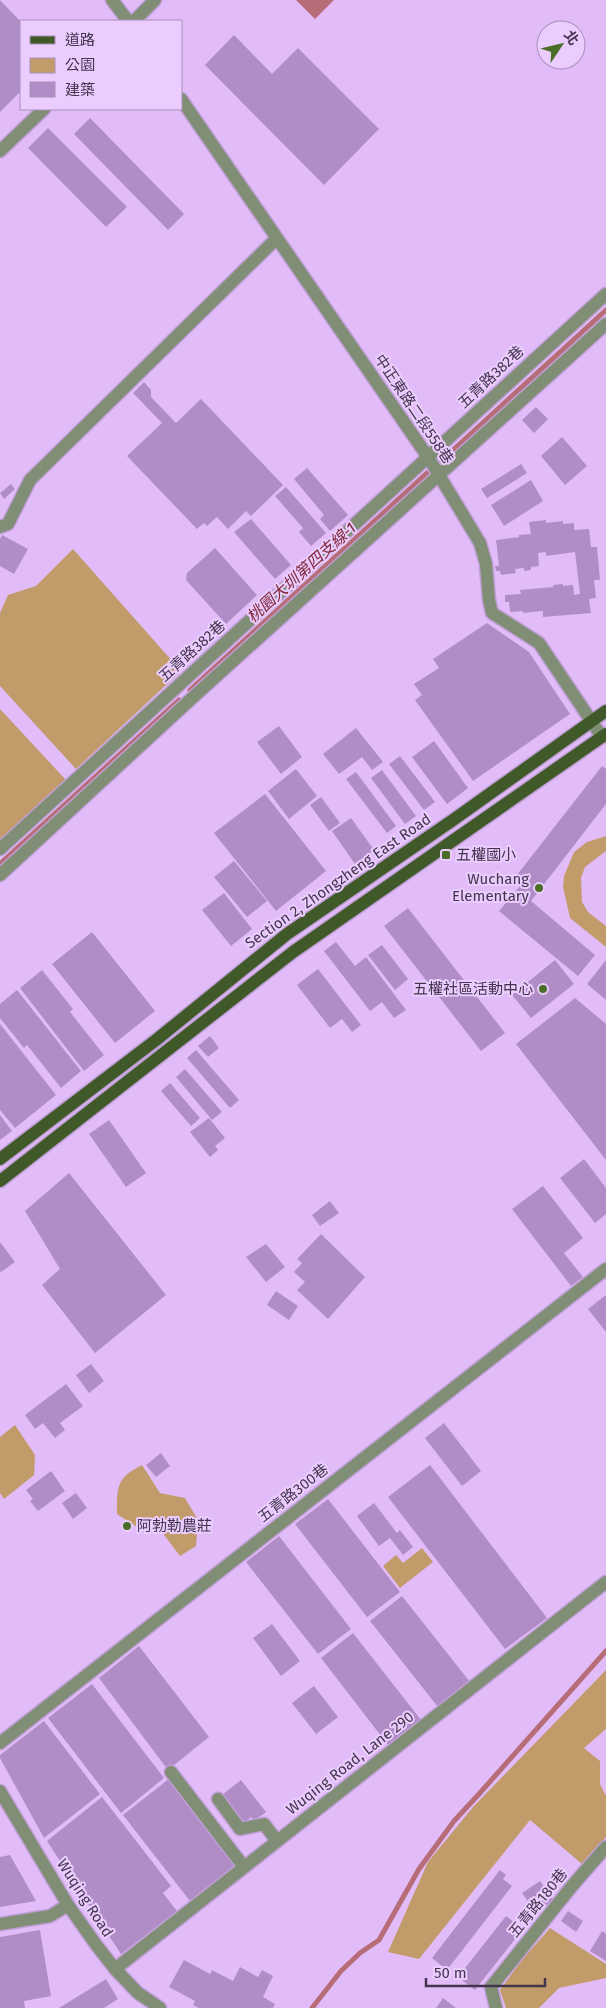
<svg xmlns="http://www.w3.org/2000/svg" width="606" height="2008" font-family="'Fira Sans','Noto Sans TC',sans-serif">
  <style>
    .green { fill: #c29b6b }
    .water { fill: #b66d77 }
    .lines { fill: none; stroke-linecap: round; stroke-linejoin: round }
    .stream { stroke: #b66d77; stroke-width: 5 }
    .building { fill: #b18dc8 }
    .minor-casing { stroke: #be9ed3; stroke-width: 15 }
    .major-casing { stroke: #be9ed3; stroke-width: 15 }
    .minor { stroke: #7f8e74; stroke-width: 12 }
    .major { stroke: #405929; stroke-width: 12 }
    .poi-dot { fill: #4a6e27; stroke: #eacdfe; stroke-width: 2 }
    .labels { text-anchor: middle; stroke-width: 4; stroke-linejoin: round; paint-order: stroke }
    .street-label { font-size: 15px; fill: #44354e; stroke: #eacdfe }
    .poi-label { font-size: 15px; fill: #44354e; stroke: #eacdfe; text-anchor: start }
    .water-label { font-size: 16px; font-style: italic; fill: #7f2639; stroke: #eacdfe }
  </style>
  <rect width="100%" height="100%" fill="#e1bcf9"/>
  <path class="green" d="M73,549L181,671L76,769L0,686V613L8,595L36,586Z
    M0,709L66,780L0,840Z
    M606,836V851L585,867L581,878L582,902L588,912L606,926V947L570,918L563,887L564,876L574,852L587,842Z
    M15,1425L35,1455L34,1475L4,1499L0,1493V1437Z
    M142,1465L160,1493L185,1498L198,1520L196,1546L180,1556L161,1531L146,1533L117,1514C117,1487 116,1478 142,1465Z
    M422,1548L433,1562L400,1588L383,1566L396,1555L403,1563Z
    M606,1670V1729L584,1748L600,1761V1784L606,1796V1837L582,1864L530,1820L419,1959L388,1952L428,1862L473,1807Z
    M550,1928L606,1964V1978L559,1988L539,2008H506L500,1990L521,1961Z"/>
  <path class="water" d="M296,0H334L315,19Z"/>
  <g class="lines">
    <path class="stream" d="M440,462L606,310
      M190,690L427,473
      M0,864L179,700
      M312,2008L341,1971L360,1953L379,1940L419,1869L454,1821L479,1794L606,1651"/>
  </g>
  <path class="building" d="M0,0L21,22V91L0,112Z
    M234,35L272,74L298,48L379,129L324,185L205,65Z
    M90,118L184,214L168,230L74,134Z
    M48,128L127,207L106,227L28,148Z
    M144,382L151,390V397L176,423L201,399L283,485L251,516L246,511L228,529L217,517L207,526L204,523L197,529L127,456L162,423L133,393Z
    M536,407L548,419L534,433L522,420Z
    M562,437L587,466L565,485L541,456Z
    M521,464L527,473L487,498L481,489Z
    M307,468L348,515L330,531L320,519L324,515L294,479Z
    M531,480L543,501L504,526L491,505Z
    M11,484L15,489L4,499L0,493Z
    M286,487L326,533L311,546L299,532L303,528L275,496Z
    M251,519L291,565L275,579L234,532Z
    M546,520V523L563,521V524L574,523V530L589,529L591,547H597L600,580H594L596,598L589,599L591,613L543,617V611L523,613V611L510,612L509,602H505V595L521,594L520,590L553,587V585L563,584V586L573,585L574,595L580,594L575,552L546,556V552L538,553L539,566L531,567V570L524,571V568L515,569L516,573L501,575L500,571H496L495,566H499L496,540L519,537V535L531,534L529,522Z
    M2,535L28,549L14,574L0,566V539Z
    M215,548L257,595L226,624L186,580L187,573Z
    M487,623L529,652L570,714L473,781L415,700L422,695L414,684L439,668L433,659Z
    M279,726L302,757L281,774L257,742Z
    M356,728L383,762L372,770L362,757L339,774L323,754Z
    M434,741L468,788L447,804L412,757Z
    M400,756L435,802L424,810L389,764Z
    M602,766L606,769V804L531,901L595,955L578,976L499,911L520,886L513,880Z
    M296,769L317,796L289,819L268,791Z
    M382,770L416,816L405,824L371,778Z
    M356,772L396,826L387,833L346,779Z
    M265,794L326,871L276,911L214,833Z
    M321,797L340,823L329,831L310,805Z
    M351,818L374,850L355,864L332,831Z
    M234,861L267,901L247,917L214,877Z
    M224,893L252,929L231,946L202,910Z
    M408,908L505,1033L481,1051L384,926Z
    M92,932L155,1011L115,1043L52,964Z
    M336,942L355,966L366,957L406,1010L394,1018L382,1002L370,1011L324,951Z
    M382,945L408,979L395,990L368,955Z
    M555,960L574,984L531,1018L512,995Z
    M606,960V1000L587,984Z
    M318,969L361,1025L352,1032L342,1019L330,1028L297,985Z
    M42,970L73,1009L70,1012L104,1055L84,1071L20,988Z
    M17,990L81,1071L61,1088L27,1045L24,1048L0,1018V1004Z
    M575,998L606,1024V1160L516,1044Z
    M0,1024L56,1095L15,1128L0,1110Z
    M210,1036L219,1048L208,1057L198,1046Z
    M196,1050L239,1100L230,1108L187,1058Z
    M185,1069L222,1112L212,1120L176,1077Z
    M170,1083L200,1118L191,1126L161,1091Z
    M0,1115L12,1131L0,1140Z
    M209,1118L225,1138L215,1146L218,1150L210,1157L190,1132Z
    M109,1120L146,1173L126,1187L89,1134Z
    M584,1159L606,1188V1214L595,1223L560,1178Z
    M69,1173L166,1295L95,1353L42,1285L60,1269L25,1211Z
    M543,1186L583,1238L564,1253L583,1277L571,1286L512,1209Z
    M330,1201L339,1213L320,1226L312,1215Z
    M321,1234L365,1277L328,1319L297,1290L305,1282L294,1272L302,1263L297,1259Z
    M0,1242L15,1262L1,1272L0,1271Z
    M266,1244L285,1267L266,1282L246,1257Z
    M276,1291L298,1306L289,1320L267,1305Z
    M606,1295V1332L588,1309Z
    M91,1364L104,1381L89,1393L76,1375Z
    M66,1384L83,1406L60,1423L65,1430L55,1438L43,1423L35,1429L25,1415Z
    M444,1423L481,1471L462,1486L425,1438Z
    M161,1453L170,1466L156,1477L146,1465Z
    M430,1465L547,1618L505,1649L388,1497Z
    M51,1471L65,1491L38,1511L30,1501L33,1499L26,1490Z
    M76,1493L87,1508L73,1519L62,1503Z
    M328,1499L400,1592L367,1617L295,1524Z
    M374,1503L397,1533L400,1530L413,1547L403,1555L390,1538L379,1546L357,1516Z
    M279,1536L351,1629L318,1654L246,1562Z
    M402,1596L470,1682L438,1707L370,1621Z
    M272,1624L300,1661L281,1676L253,1638Z
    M353,1633L421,1720L388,1745L321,1658Z
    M139,1646L209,1737L168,1770L99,1678Z
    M92,1684L164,1778L121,1813L48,1718Z
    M314,1686L338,1717L316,1734L292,1703Z
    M44,1721L100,1794L44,1838L0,1758V1755Z
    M170,1778L237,1864L190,1901L123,1815Z
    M241,1780L266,1812L254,1821L251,1817L244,1823L222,1795Z
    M102,1797L171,1886L163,1893L177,1911L121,1954L47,1841Z
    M10,1855L36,1901L0,1907V1857Z
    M500,1870L506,1875L503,1879L512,1886L447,1970L432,1958Z
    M540,1881L554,1900L536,1912L522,1893Z
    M568,1911L583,1921L576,1932L561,1921Z
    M506,1916L523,1929L475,1990L458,1977Z
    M40,1930L51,1996L24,2001L25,2008H0V1937Z
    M602,1931L606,1934V1961L590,1951Z
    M184,1960L210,1974L212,1970L233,1981L240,1967L258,1977L262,1970L273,1976L263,1997L275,2004L273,2008H199L193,2005L195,2001L169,1987Z
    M106,1979L118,1999L104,2008H59Z
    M443,1998L456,2008H436Z"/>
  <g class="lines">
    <defs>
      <path id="minor" d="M112,0L128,21
        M134,21L155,0
        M181,99L428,457L480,543L486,564L489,600L492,613L539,643L602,737
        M0,151L44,109
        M0,527L8,524L30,480L277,238
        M0,849L606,294
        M0,875L191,699L606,324
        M0,1743L606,1269
        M171,1772L244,1867
        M0,1791L68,1905L97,1946L115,1969L138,1993L160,2008
        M218,1799L240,1829L264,1824L277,1841
        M0,1924L50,1916L68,1905
        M115,1969L606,1582
        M496,2008L491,1987L572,1886L606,1847"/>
      <path id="major" d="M0,1159L156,1040L287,934L453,820L606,711
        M0,1181L293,952L606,734"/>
    </defs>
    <use href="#minor" class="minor-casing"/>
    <use href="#major" class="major-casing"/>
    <use href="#minor" class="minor"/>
    <use href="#major" class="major"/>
  </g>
  <g class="poi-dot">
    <rect x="441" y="850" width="10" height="10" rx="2.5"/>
    <circle cx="539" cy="888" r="5"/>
    <circle cx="543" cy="989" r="5"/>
    <circle cx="127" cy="1526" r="5"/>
  </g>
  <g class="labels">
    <g class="street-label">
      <text transform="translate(491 377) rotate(-43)" y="5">五青路382巷</text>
      <text transform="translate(414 409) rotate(56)" y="5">中正東路二段558巷</text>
      <text transform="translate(192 651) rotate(-42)" y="5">五青路382巷</text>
      <text transform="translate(338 881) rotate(-35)" y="5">Section 2, Zhongzheng East Road</text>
      <text transform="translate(293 1493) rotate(-38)" y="5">五青路300巷</text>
      <text transform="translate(350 1763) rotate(-38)" y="5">Wuqing Road, Lane 290</text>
      <text transform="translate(85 1898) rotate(57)" y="5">Wuqing Road</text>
      <text transform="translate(538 1903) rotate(-51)" y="5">五青路180巷</text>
    </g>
    <g class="poi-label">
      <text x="456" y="860">五權國小</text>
      <text x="529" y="884" text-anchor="end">Wuchang<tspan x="529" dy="17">Elementary</tspan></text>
      <text x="533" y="994" text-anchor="end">五權社區活動中心</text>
      <text x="137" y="1531">阿勃勒農莊</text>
    </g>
    <g class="water-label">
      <text transform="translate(301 572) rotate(-42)" y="6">桃園大圳第四支線-1</text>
    </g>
  </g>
  <rect x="20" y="20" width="162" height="90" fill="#eacdfe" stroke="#a890b8"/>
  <rect x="30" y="36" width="25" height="8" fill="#405929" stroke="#a890b8"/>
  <text x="65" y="45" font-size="15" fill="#44354e">道路</text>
  <rect x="30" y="58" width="25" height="15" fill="#c29b6b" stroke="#a890b8"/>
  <text x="65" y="70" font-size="15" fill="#44354e">公園</text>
  <rect x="30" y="82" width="25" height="15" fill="#b18dc8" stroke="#a890b8"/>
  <text x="65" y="95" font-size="15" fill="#44354e">建築</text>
  <g transform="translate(561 45) rotate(55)"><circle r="24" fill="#eacdfe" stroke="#a890b8"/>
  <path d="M0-4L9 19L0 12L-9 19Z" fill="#4a6e27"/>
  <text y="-8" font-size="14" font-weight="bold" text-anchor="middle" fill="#44354e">北</text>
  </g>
  <path d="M426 1978v8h119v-8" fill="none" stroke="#44354e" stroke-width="2.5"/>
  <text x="434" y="1978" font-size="15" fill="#44354e" stroke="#eacdfe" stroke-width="4" paint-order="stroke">50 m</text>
</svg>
